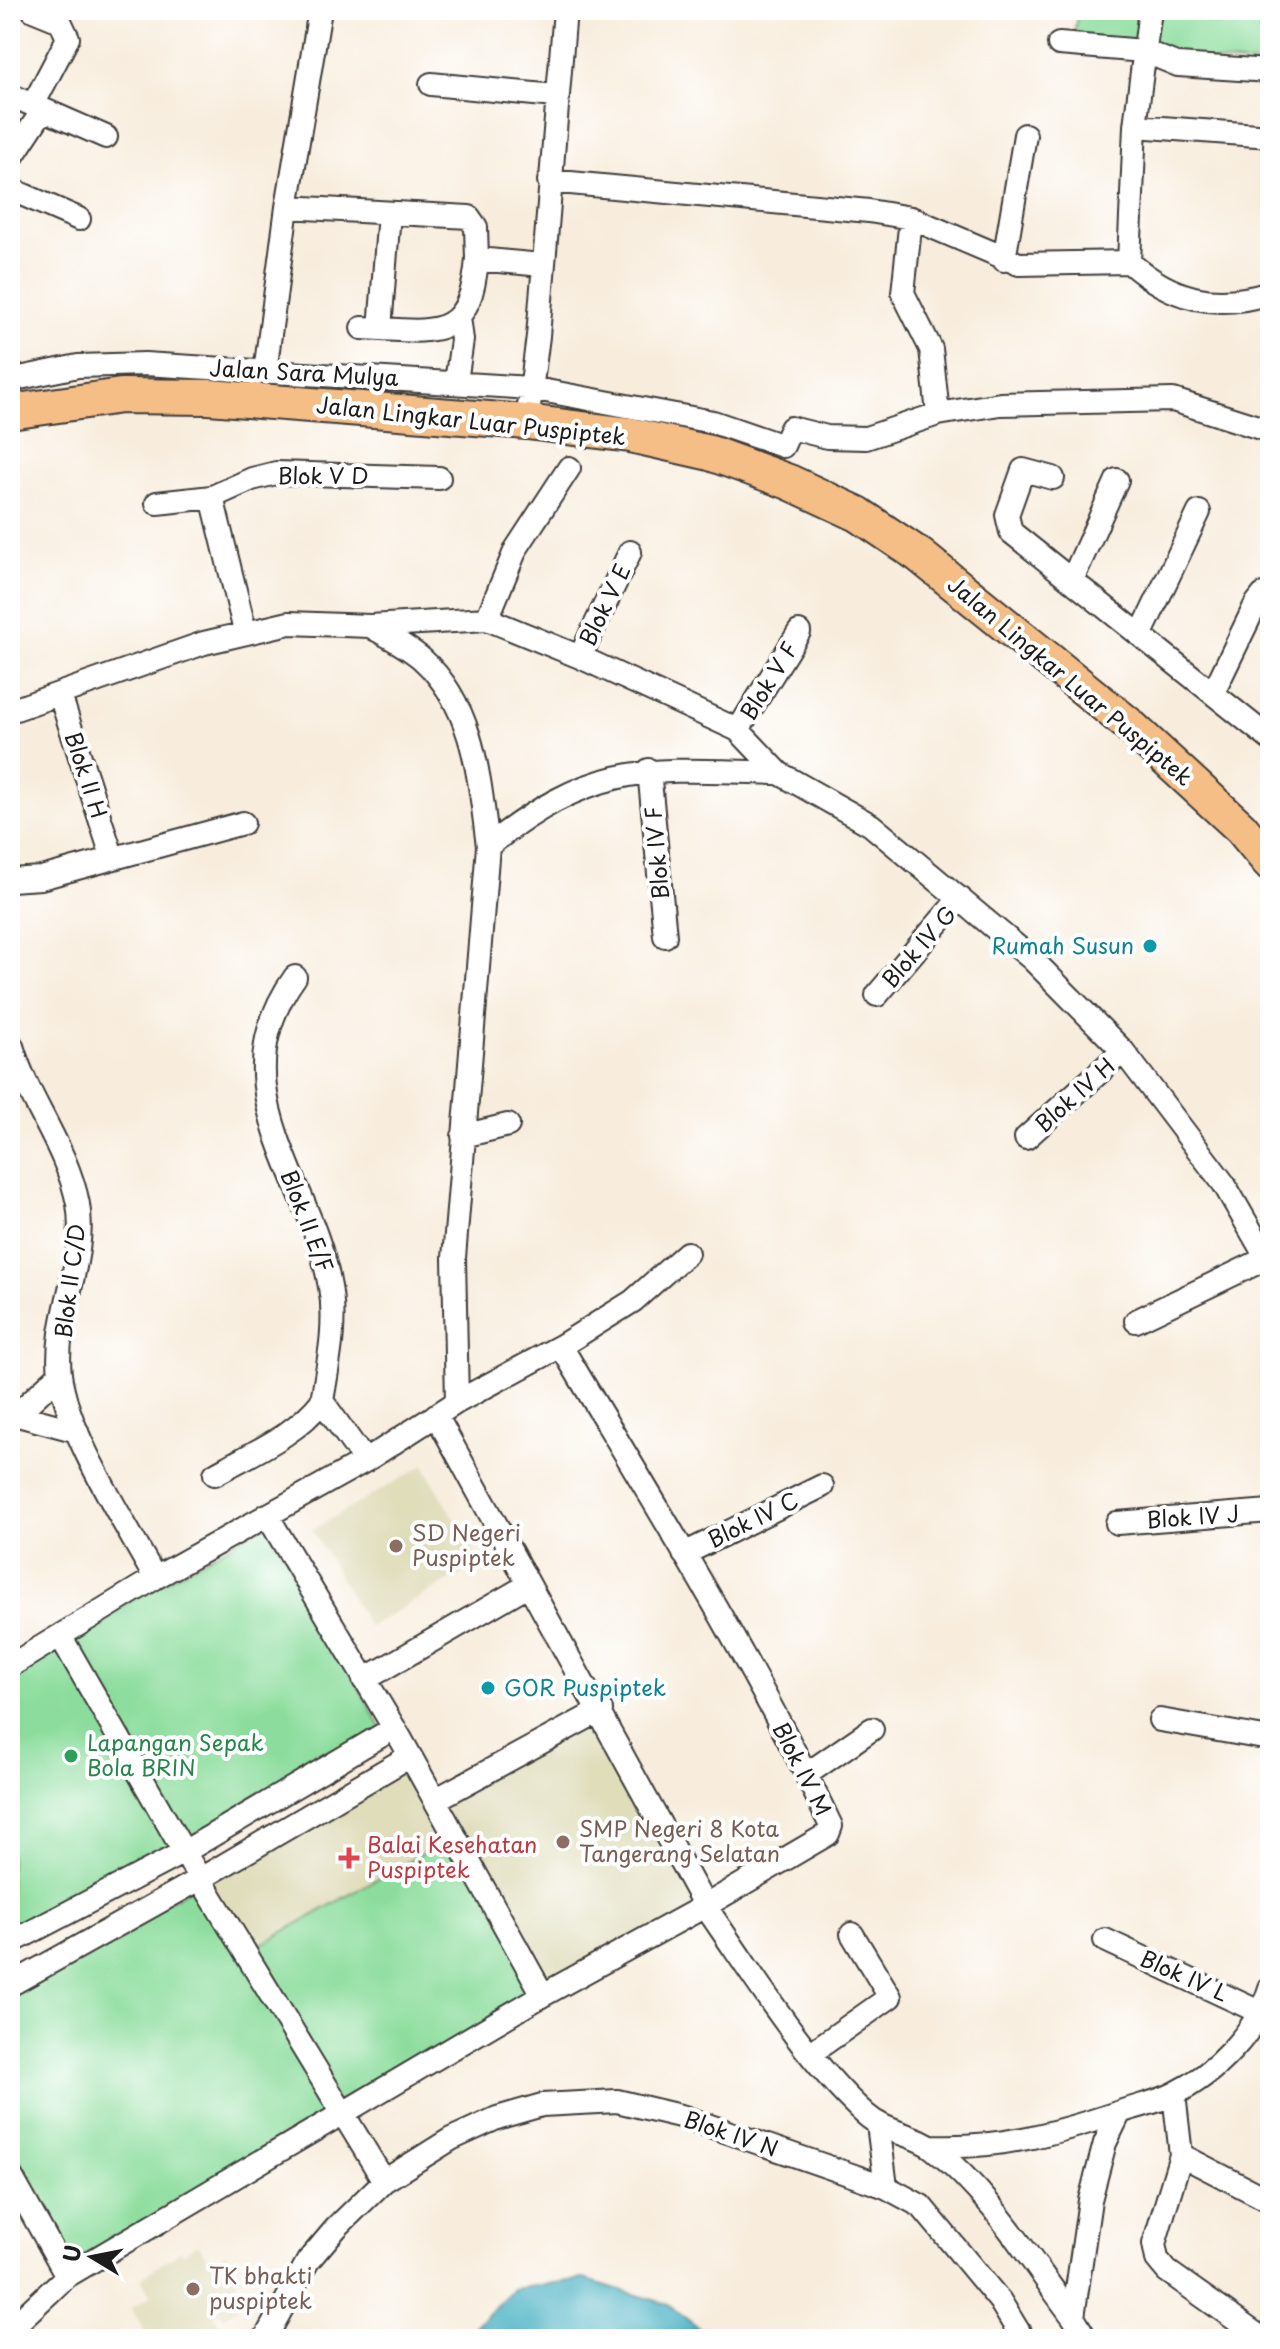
<svg xmlns="http://www.w3.org/2000/svg" width="1280" height="2349" font-family="'Playpen Sans',sans-serif">
  <style>
    .built { fill: #e0ddbb }
    .green { fill: #8cdd9d; stroke: #547c5c; stroke-width: 2 }
    .water { fill: #42aec1; stroke: #2f656e; stroke-width: 2 }
    .lines { fill: none; stroke-linecap: round; stroke-linejoin: round }
    .street-casing { stroke: #3d3b39; stroke-width: 26 }
    .primary-casing { stroke: #3d3b39; stroke-width: 38 }
    .street { stroke: #fff; stroke-width: 22 }
    .primary { stroke: #f6be87; stroke-width: 34 }
    .culture-dot { fill: #0f9aa8; stroke: #fff; stroke-width: 3 }
    .education-dot { fill: #8d6e63; stroke: #fff; stroke-width: 3 }
    .leisure-dot { fill: #2e9e5b; stroke: #fff; stroke-width: 3 }
    .health-dot { fill: #e0444e; stroke: #fff; stroke-width: 3 }
    .labels { text-anchor: middle; stroke-width: 8; stroke-linejoin: round; paint-order: stroke }
    .street-label { font-size: 22px; fill: #1c1c1c; stroke: #fff }
    .culture-label { font-size: 22px; fill: #0d838f; stroke: #fff; text-anchor: end }
    .education-label { font-size: 22px; fill: #785e54; stroke: #fff; text-anchor: start }
    .leisure-label { font-size: 22px; fill: #27864d; stroke: #fff; text-anchor: start }
    .health-label { font-size: 22px; fill: #be3a42; stroke: #fff; text-anchor: start }
  </style>
  <rect width="100%" height="100%" fill="#fff"/>
  <filter id="ink" filterUnits="userSpaceOnUse"><feTurbulence type="fractalNoise" baseFrequency=".0125" numOctaves="2"/><feDisplacementMap in="SourceGraphic" scale="16" xChannelSelector="R" yChannelSelector="G"/><feConvolveMatrix kernelMatrix="1 2 1 2 8 2 1 2 1" color-interpolation-filters="sRGB"/></filter>
  <filter id="wash" filterUnits="userSpaceOnUse"><feTurbulence type="fractalNoise" baseFrequency=".006" numOctaves="4" result="noise"/><feDisplacementMap in="SourceGraphic" scale="32" xChannelSelector="R" yChannelSelector="G"/><feGaussianBlur stdDeviation="1.8" result="paint"/><feColorMatrix in="noise" values="0 0 0 0 0 0 0 0 0 0 0 0 0 0 0 0 0 1.4 0 .05"/><feComposite in="paint" operator="in"/></filter>
  <g filter="url(#wash)">
    <rect width="100%" height="100%" fill="#f8eddd"/>
    <path class="built" d="M424,1465L480,1563L369,1627L312,1530Z
      M589,1718L701,1912L543,1996L246,1954L206,1880L408,1756L439,1806Z
      M198,2244L210,2263L227,2253L242,2278L235,2283L247,2302L223,2317L220,2312L214,2315L223,2332L210,2339H149L131,2308L151,2296L141,2278L180,2251L183,2254Z"/>
    <path class="green" d="M1078,10H1270V65L1071,51Z
      M267,1524L382,1729L10,1940V1669Z
      M455,1835L543,1996L69,2264L10,2158V1991L206,1880L246,1953Z"/>
    <path class="water" d="M584,2279L667,2304L713,2339H462L513,2289Z"/>
  </g>
  <g filter="url(#ink)">
    <g class="lines">
      <defs>
        <path id="street" d="M33,10L60,21L68,38L33,105
          M1059,44L1144,51L1178,65L1270,71
          M431,84L555,96
          M10,95L106,137
          M1135,126L1150,10
          M10,160L43,110
          M549,181L869,211L911,218L1019,264L1129,262C1172,300 1215,310 1270,293
          M10,189L79,219
          M287,207L469,217L476,227L477,259L542,265
          M911,218L903,293L931,349L938,414
          M1004,260L1025,135
          M1129,262L1135,126L1270,136
          M362,328C431,331 470,345 477,259
          M380,329L389,213
          M265,372L287,207L320,10
          M10,380L78,366L145,364L530,388L713,422L783,446L791,428L827,437L866,438L938,414L1000,404L1173,400L1270,431
          M456,382L462,340L459,317
          M527,422L538,336L565,10
          M1053,478L1023,470L1007,515L1011,532L1270,739
          M212,497L245,631
          M157,503L212,497L252,479L276,473L439,478
          M1072,580L1117,480
          M487,619L516,549L569,468
          M370,626C387,636 407,646 422,659C475,707 479,779 488,846
          M1141,634L1199,512
          M580,657L630,552
          M1214,691L1256,604L1263,595L1270,599
          M60,695L112,856
          M10,711L204,643L289,623L370,626L487,619L580,657L738,730L779,773L871,825L1032,959L1123,1051L1224,1184L1270,1264
          M738,730L799,632
          M649,770L665,936
          M10,880L41,878L243,823
          M295,977C215,1088 312,1178 330,1287C337,1324 328,1364 322,1401L365,1461
          M877,995L960,898
          M12,1046C28,1101 67,1147 78,1204C88,1261 53,1317 60,1374C67,1435 125,1522 155,1578
          M463,1136L508,1125
          M1026,1138L1123,1051
          M1136,1321L1267,1258
          M457,1402L561,1346L633,1301L687,1253
          M10,1413L77,1431
          M18,1413L60,1374
          M436,1415L705,1906C754,1976 802,2056 865,2114C887,2134 916,2134 934,2149C991,2194 1030,2260 1073,2317
          M215,1474C252,1453 296,1435 322,1401
          M267,1515L402,1741L543,1995L705,1906L828,1834L831,1826C753,1660 654,1503 561,1346
          M1117,1523L1270,1511
          M684,1554L822,1486
          M61,1637L184,1852L384,2181
          M10,1666L155,1578L365,1461L457,1402L454,1258L488,846C598,760 647,769 779,773
          M364,1680L528,1585
          M1160,1720L1270,1739
          M807,1774L872,1729
          M435,1800L601,1710
          M1105,1940L1270,2017
          M10,1943L184,1852L394,1728
          M10,1985L202,1878L410,1756
          M811,2053L890,1997L852,1934
          M1174,2094L1181,2155L1154,2244L1157,2259L1167,2271L1263,2339
          M878,2124L886,2187
          M932,2146C999,2149 1057,2133 1120,2112
          M1181,2155L1270,2201
          M10,2174L67,2276L20,2320L12,2339
          M67,2276L543,1995
          M265,2339L308,2261L336,2228L384,2181L451,2139L497,2118L542,2105L617,2101L684,2117L886,2187L921,2206L1000,2301L1023,2339
          M1086,2339L1073,2317L1090,2200L1105,2143L1120,2112C1137,2106 1158,2102 1174,2094C1215,2074 1257,2031 1270,1988"/>
        <path id="primary" d="M10,412L121,396L209,397L527,422L630,435L710,453L789,482L858,514L919,555L1128,724L1241,828L1270,863"/>
      </defs>
      <use href="#street" class="street-casing"/>
      <use href="#primary" class="primary-casing"/>
      <use href="#street" class="street"/>
      <use href="#primary" class="primary"/>
    </g>
  </g>
  <g class="culture-dot">
    <circle cx="1150" cy="946" r="8"/>
    <circle cx="488" cy="1688" r="8"/>
  </g>
  <g class="education-dot">
    <circle cx="396" cy="1546" r="8"/>
    <circle cx="563" cy="1842" r="8"/>
    <circle cx="193" cy="2289" r="8"/>
  </g>
  <circle class="leisure-dot" cx="71" cy="1756" r="8"/>
  <path class="health-dot" d="M345 1846h8v8h8v8h-8v8h-8v-8h-8v-8h8z"/>
  <g class="labels">
    <g class="street-label">
      <text transform="translate(304 373) rotate(3)" y="8">Jalan Sara Mulya</text>
      <text transform="translate(471 421) rotate(6)" y="8">Jalan Lingkar Luar Puspiptek</text>
      <text x="323" y="484">Blok V D</text>
      <text transform="translate(605 605) rotate(-64)" y="8">Blok V E</text>
      <text transform="translate(769 681) rotate(-58)" y="8">Blok V F</text>
      <text transform="translate(1070 681) rotate(40)" y="8">Jalan Lingkar Luar Puspiptek</text>
      <text transform="translate(86 775) rotate(72)" y="8">Blok II H</text>
      <text transform="translate(657 853) rotate(-95)" y="8">Blok IV F</text>
      <text transform="translate(919 947) rotate(-49)" y="8">Blok IV G</text>
      <text transform="translate(1075 1095) rotate(-42)" y="8">Blok IV H</text>
      <text transform="translate(307 1221) rotate(69)" y="8">Blok II E/F</text>
      <text transform="translate(70 1281) rotate(-83)" y="8">Blok II C/D</text>
      <text transform="translate(1193 1517) rotate(-4)" y="8">Blok IV J</text>
      <text transform="translate(753 1520) rotate(-26)" y="8">Blok IV C</text>
      <text transform="translate(802 1769) rotate(63)" y="8">Blok IV M</text>
      <text transform="translate(1184 1976) rotate(24)" y="8">Blok IV L</text>
      <text transform="translate(731 2134) rotate(19)" y="8">Blok IV N</text>
    </g>
    <g class="culture-label">
      <text x="1134" y="954">Rumah Susun</text>
      <text x="504" y="1696" text-anchor="start">GOR Puspiptek</text>
    </g>
    <g class="education-label">
      <text x="412" y="1541">SD Negeri<tspan x="412" dy="25">Puspiptek</tspan></text>
      <text x="579" y="1837">SMP Negeri 8 Kota<tspan x="579" dy="25">Tangerang Selatan</tspan></text>
      <text x="209" y="2284">TK bhakti<tspan x="209" dy="25">puspiptek</tspan></text>
    </g>
    <g class="leisure-label">
      <text x="87" y="1751">Lapangan Sepak<tspan x="87" dy="25">Bola BRIN</tspan></text>
    </g>
    <g class="health-label">
      <text x="367" y="1853">Balai Kesehatan<tspan x="367" dy="25">Puspiptek</tspan></text>
    </g>
  </g>
  <rect width="1280" height="2349" fill="none" stroke="#fff" stroke-width="40"/>
  <g transform="translate(92 2257) rotate(280)" stroke="#ffffff" stroke-width="6" paint-order="stroke">
  <path d="M0-6L14 30L0 20L-14 30Z" fill="#1c1c1c"/>
  <text y="-12" font-size="22" font-weight="bold" text-anchor="middle" fill="#1c1c1c">U</text>
  </g>
</svg>
